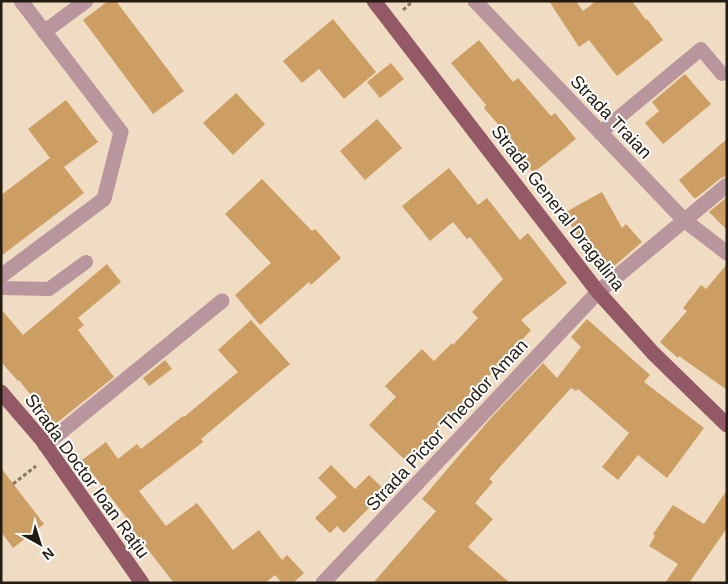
<svg xmlns="http://www.w3.org/2000/svg" width="728" height="584" font-family="Helvetica,sans-serif">
  <style>
    .building { fill: #cd9e63 }
    .lines { fill: none; stroke-linecap: round; stroke-linejoin: round }
    .path { stroke: #867968; stroke-width: 3; stroke-dasharray: 4 2.5; stroke-linecap: butt }
    .lane { stroke: #b9969d; stroke-width: 14 }
    .street { stroke: #b9969d; stroke-width: 15 }
    .primary { stroke: #945966; stroke-width: 15 }
    .labels { text-anchor: middle; stroke-width: 4; stroke-linejoin: round; paint-order: stroke }
    .street-label { font-size: 18px; fill: #211b11; stroke: #fff }
  </style>
  <rect width="100%" height="100%" fill="#efdcc2"/>
  <path class="building" d="M108,1H116L184,91L153,114L83,20Z
    M549,1H576L583,11L596,1H632L646,20L647,19L663,40L617,76L589,40L579,47Z
    M333,19L376,72L344,99L319,69L302,83L283,61Z
    M479,40L513,82L518,78L551,116L555,113L576,139L533,173L515,148L517,146L484,108L486,105L451,63Z
    M391,63L404,79L380,98L367,82Z
    M685,74L711,104L663,144L645,123L659,111L652,102Z
    M236,93L265,124L233,155L203,123Z
    M66,100L98,142L64,167L84,193L1,256V195L50,158L28,129Z
    M377,119L402,148L365,180L340,151Z
    M727,139V176L721,178L696,198H694L679,180Z
    M449,168L478,205L487,198L520,240L528,233L567,283L521,320L531,330L521,341L522,342L406,461L369,425L396,397L385,386L422,349L434,361L452,343L453,345L478,318L472,312L503,279L470,237L467,239L453,222L430,241L402,206Z
    M262,179L312,231L315,229L341,258L311,285L309,282L260,325L235,295L271,263L225,214Z
    M602,192L622,228L626,224L642,242L605,274L588,255L564,213Z
    M727,197V230L709,212Z
    M107,264L121,282L78,318L84,325L78,330L114,377L54,425L19,380L18,381L1,362V309L23,335Z
    M727,264V390L679,356L678,358L660,342L687,311L683,308L701,285L706,289Z
    M587,319L650,375L644,382L704,428L667,478L638,455L618,480L602,467L629,433L578,389L576,391L571,388L489,479L493,482L475,503L493,519L468,547L510,583H373L436,511L422,499L490,419L543,363L557,378L581,347L571,337Z
    M251,320L290,364L201,439L203,442L139,491L166,526L197,503L233,550L259,530L282,560L287,555L304,573L293,583H282L275,575L265,583H174L124,519L126,517L82,460L106,442L118,459L137,444L141,449L183,416L184,417L238,372L218,350Z
    M165,360L172,369L149,386L143,378Z
    M331,465L355,489L369,475L386,491L344,533L337,526L330,533L315,518L337,497L318,478Z
    M1,468L44,524L13,548L1,532Z
    M727,490V528L689,583H665L678,564L649,546L655,536L653,534L673,505L704,524Z"/>
  <g class="lines">
    <path class="path" d="M403,10L413,1
      M13,484L36,466"/>
    <path class="lane" d="M600,133L701,49L722,74
      M1,288L49,289L86,262"/>
    <path class="street" d="M475,1L684,220L727,253
      M44,32L86,1
      M1,276L104,199L121,132L21,1
      M45,445L222,301
      M323,583L598,292L727,185"/>
    <path class="primary" d="M374,1L598,292L653,353L727,425
      M1,392L42,440L142,583"/>
  </g>
  <g class="labels">
    <g class="street-label">
      <text transform="translate(611 117) rotate(46)" y="6">Strada Traian</text>
      <text transform="translate(558 208) rotate(52)" y="6">Strada General Dragalina</text>
      <text transform="translate(447 425) rotate(-47)" y="6">Strada Pictor Theodor Aman</text>
      <text transform="translate(87 476) rotate(54)" y="6">Strada Doctor Ioan Rațiu</text>
    </g>
  </g>
  <rect width="728" height="584" fill="none" stroke="#211b11" stroke-width="5"/>
  <g transform="translate(40 544) rotate(141)" stroke="#ffffff" stroke-width="4" paint-order="stroke">
  <path d="M0-4L9 19L0 12L-9 19Z" fill="#211b11"/>
  <text y="-8" font-size="14" font-weight="bold" text-anchor="middle" fill="#211b11">N</text>
  </g>
</svg>
